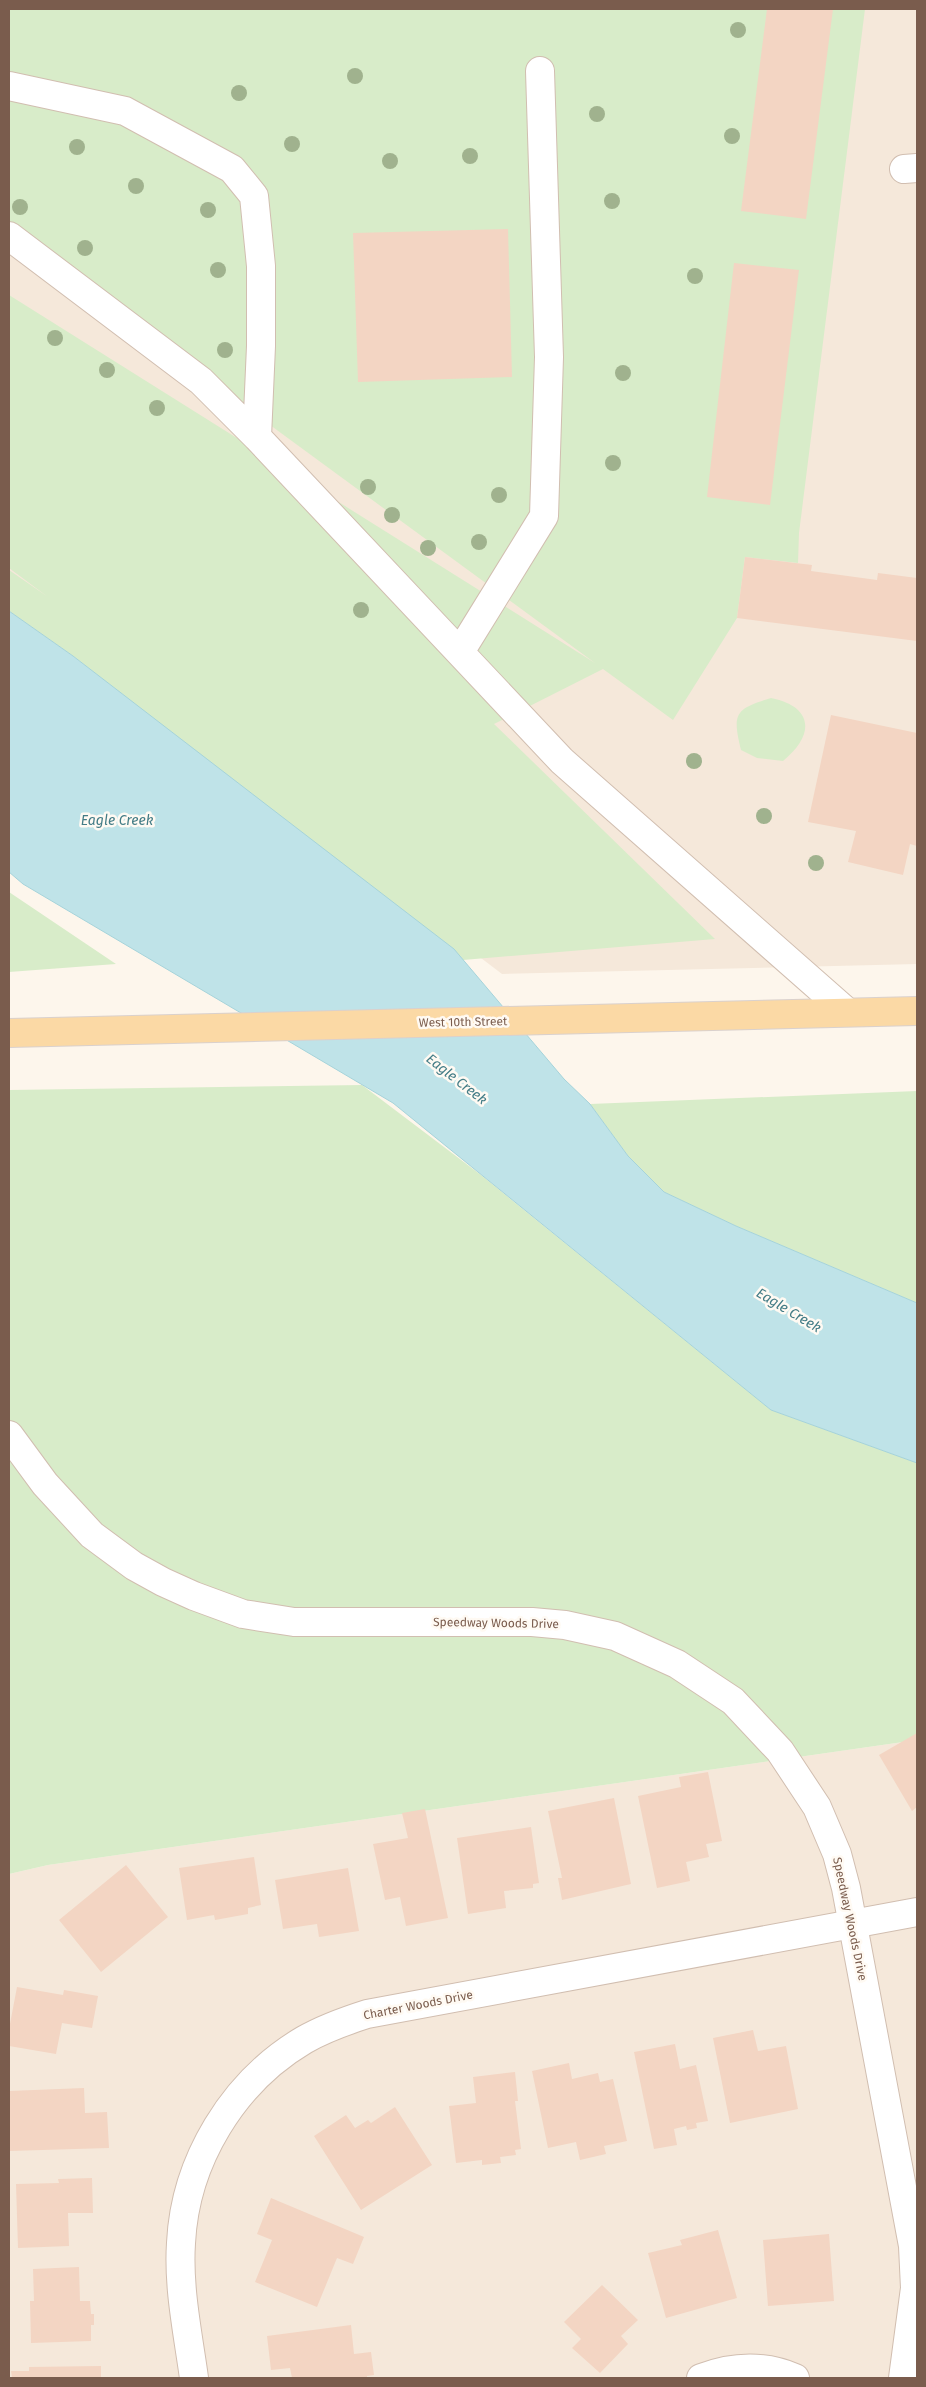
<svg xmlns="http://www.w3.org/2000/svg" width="926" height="2387" font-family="'Fira Sans',sans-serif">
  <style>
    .residential { fill: #f5e8da }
    .green { fill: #d8ecc9 }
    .water { fill: #bfe3e8; stroke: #a5d3da }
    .building { fill: #f3d5c3 }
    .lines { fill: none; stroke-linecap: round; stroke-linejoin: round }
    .minor-casing { stroke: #d1beb0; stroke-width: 30 }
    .major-casing { stroke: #dad1cd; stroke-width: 30 }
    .minor { stroke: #fff; stroke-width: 28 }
    .major { stroke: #fbd9a5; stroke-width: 28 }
    .tree { fill: #a0b28e }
    .labels { text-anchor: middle; stroke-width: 5; stroke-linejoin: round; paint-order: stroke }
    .street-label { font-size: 12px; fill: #7a5c4d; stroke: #fffaf3 }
    .water-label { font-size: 14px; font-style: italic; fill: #437c86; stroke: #fffaf3 }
  </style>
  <rect width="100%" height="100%" fill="#fdf6ec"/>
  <path class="residential" d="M9,9H917V964L502,974L9,599Z
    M917,1740V2378H9V1874L48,1865Z"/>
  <path class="green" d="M9,9H865L799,533L798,563L745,557L737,618L673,720L603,669L494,724L715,939L463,960L73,656L9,611V570L48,597L9,568V295L595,663L9,234Z
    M771,698C815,707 814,736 783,761L757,758L741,750C732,713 735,709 771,698Z
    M9,892L116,964L9,972Z
    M362,1085L481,1175L771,1410L917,1463V1740L48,1865L9,1874V1090Z
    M917,1091V1303L736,1226L664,1192L628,1156L590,1104Z"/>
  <path class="water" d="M9,611L73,656L454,949L564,1079L590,1104L628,1156L664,1192L736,1226L917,1303V1463L771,1410L393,1103L23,884L9,872Z"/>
  <path class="building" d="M767,9H833L806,219L741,211Z
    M508,229L512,377L358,382L353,233Z
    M734,263L799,270L770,505L707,497Z
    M745,557L812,565L811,571L877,580L878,573L917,578V641L737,618Z
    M831,715L917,733V846L910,844L903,875L848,862L856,831L808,822Z
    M917,1733V1807L912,1811L879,1755Z
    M708,1772L722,1841L706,1844L709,1857L686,1862L690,1881L657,1888L638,1796L681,1787L679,1777Z
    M614,1798L631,1884L562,1900L558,1878H562L548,1811Z
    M425,1809L448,1918L406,1926L400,1897L385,1900L373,1844L408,1838L402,1813Z
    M531,1827L539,1883L533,1884V1888L504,1891L506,1908L468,1914L457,1838Z
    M254,1857L261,1905L248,1908V1914L215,1920L214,1915L187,1920L179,1868Z
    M126,1865L168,1917L101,1972L59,1920Z
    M348,1868L359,1931L319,1937L317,1924L283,1929L275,1880Z
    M17,1987L63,1995L64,1990L98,1996L92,2028L62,2023L56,2054L9,2046V2029Z
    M753,2030L758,2051L786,2046L798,2109L730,2123L713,2038Z
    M675,2044L680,2069L696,2065L708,2121L696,2123L697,2128L687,2130L686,2126L674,2129L677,2145L654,2149L634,2052Z
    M569,2063L572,2079L598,2073L600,2082L613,2079L627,2141L604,2146L606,2154L580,2160L576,2142L548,2148L532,2071Z
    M515,2072L518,2101H515L521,2149L515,2150L516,2155L500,2157L501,2163L482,2165V2160L456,2163L449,2106L476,2103L473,2077Z
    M84,2088L85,2113L107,2112L109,2148L9,2151V2091Z
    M395,2107L432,2165L361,2210L314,2136L346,2115L355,2128L368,2120L371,2123Z
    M92,2178L93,2213H68L69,2246L18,2248L16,2184L59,2183L58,2179Z
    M271,2198L364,2237L353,2264L337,2258L317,2307L255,2282L272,2240L257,2234Z
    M718,2230L737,2298L666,2318L648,2253L682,2245L680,2240Z
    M829,2234L834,2301L768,2306L763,2240Z
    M79,2267L80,2301H90L91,2314H94V2325H91V2341L31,2343L30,2301H34L33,2269Z
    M602,2285L638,2320L621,2336L628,2344L600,2373L572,2348L581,2339L564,2322Z
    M351,2325L354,2354L371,2352L374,2375L367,2376V2378H292L290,2368L271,2370L267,2336Z
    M101,2366V2378H12L11,2371H29V2367Z"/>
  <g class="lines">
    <defs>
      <path id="minor" d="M9,86L125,111L232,169L254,196L261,266V346L257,437L201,381L9,236
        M904,169L917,168
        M257,437L562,761L847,1012
        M460,652L544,516L549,357L540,71
        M9,1435L45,1484L92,1535L134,1566L163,1582L194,1596L243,1614L294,1622H532L565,1625L615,1636L677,1664L733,1701L780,1751L817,1807L837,1854L846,1888L913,2246L915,2288L903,2378
        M194,2378C188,2334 178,2288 181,2243C185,2161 233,2082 304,2040C323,2029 345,2021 367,2014L917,1912
        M701,2378C733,2366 763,2364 795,2378"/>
      <path id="major" d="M9,1033L917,1011"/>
    </defs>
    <use href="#minor" class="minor-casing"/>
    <use href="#major" class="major-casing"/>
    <use href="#minor" class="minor"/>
    <use href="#major" class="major"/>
  </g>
  <g class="tree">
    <circle cx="738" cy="30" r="8"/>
    <circle cx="355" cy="76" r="8"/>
    <circle cx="239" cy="93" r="8"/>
    <circle cx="597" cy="114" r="8"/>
    <circle cx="732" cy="136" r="8"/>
    <circle cx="292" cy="144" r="8"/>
    <circle cx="77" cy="147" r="8"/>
    <circle cx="470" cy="156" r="8"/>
    <circle cx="390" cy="161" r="8"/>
    <circle cx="136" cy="186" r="8"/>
    <circle cx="612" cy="201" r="8"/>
    <circle cx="20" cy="207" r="8"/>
    <circle cx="208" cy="210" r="8"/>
    <circle cx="85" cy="248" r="8"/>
    <circle cx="218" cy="270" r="8"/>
    <circle cx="695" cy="276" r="8"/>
    <circle cx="55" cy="338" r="8"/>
    <circle cx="225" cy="350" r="8"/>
    <circle cx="107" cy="370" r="8"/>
    <circle cx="623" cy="373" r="8"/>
    <circle cx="157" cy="408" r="8"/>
    <circle cx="613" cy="463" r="8"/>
    <circle cx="368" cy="487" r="8"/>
    <circle cx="499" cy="495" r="8"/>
    <circle cx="392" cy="515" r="8"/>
    <circle cx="479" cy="542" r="8"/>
    <circle cx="428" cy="548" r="8"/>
    <circle cx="361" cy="610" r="8"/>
    <circle cx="694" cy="761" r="8"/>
    <circle cx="764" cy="816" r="8"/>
    <circle cx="816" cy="863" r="8"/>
  </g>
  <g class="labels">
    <g class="street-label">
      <text transform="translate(463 1022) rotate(-1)" y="4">West 10th Street</text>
      <text transform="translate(496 1623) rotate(1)" y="4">Speedway Woods Drive</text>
      <text transform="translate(850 1919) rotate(78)" y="4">Speedway Woods Drive</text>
      <text transform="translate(418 2005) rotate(-11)" y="4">Charter Woods Drive</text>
    </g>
    <g class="water-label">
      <text x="117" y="825">Eagle Creek</text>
      <text transform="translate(457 1079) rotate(38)" y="5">Eagle Creek</text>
      <text transform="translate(789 1310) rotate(31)" y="5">Eagle Creek</text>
    </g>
  </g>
  <rect width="926" height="2387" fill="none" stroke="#7a5c4d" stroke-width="20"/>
</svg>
